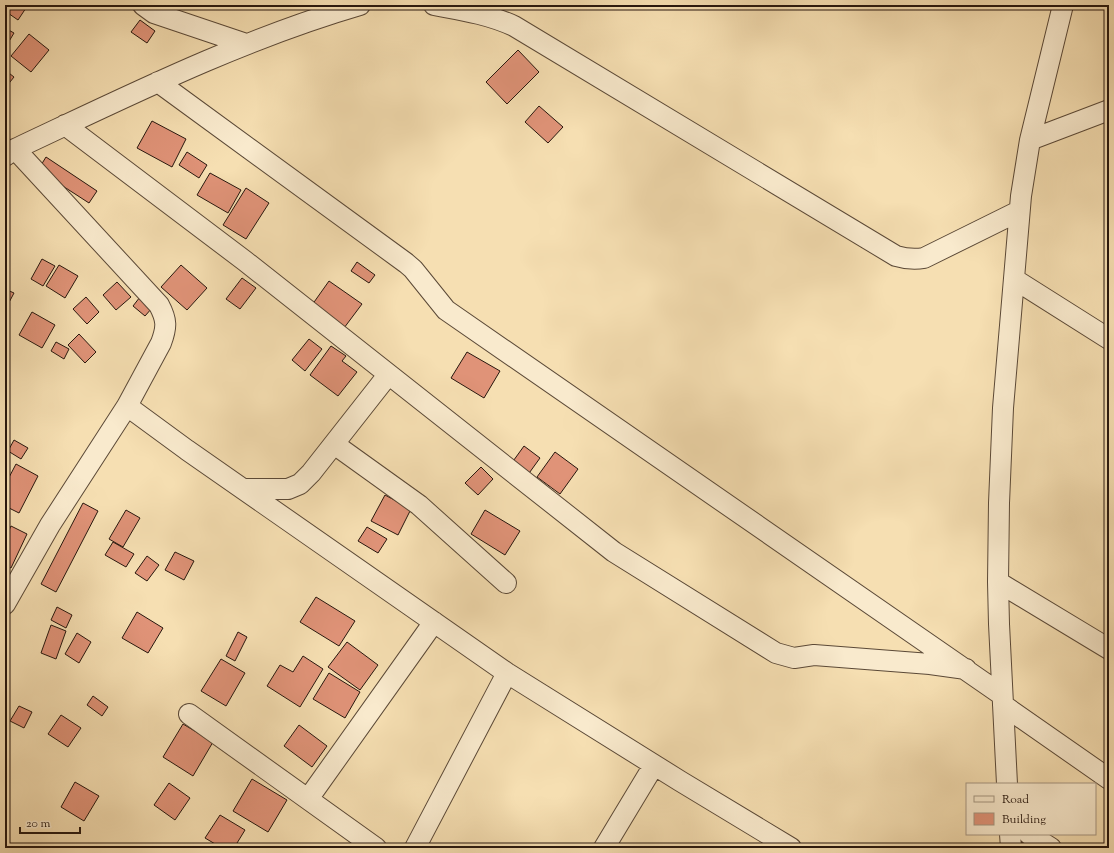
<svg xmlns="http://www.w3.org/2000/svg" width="1114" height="853" font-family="'Sorts Mill Goudy',serif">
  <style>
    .building { fill: #e09378; stroke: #27170e }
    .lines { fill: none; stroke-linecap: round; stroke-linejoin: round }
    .minor-casing { stroke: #5b4937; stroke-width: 22 }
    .minor { stroke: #f9eacd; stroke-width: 20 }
  </style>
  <rect width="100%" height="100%" fill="#f6dfb2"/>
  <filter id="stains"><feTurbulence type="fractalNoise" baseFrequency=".005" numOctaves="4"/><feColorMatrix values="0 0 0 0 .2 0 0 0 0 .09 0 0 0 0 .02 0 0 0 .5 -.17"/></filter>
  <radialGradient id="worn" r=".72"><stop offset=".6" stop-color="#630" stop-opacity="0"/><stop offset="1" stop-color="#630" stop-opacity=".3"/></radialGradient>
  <path class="building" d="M5,5H28L18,20L5,11Z
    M140,20L155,31L147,43L131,32Z
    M5,28L14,33L5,48Z
    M29,34L49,50L31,72L11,56Z
    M518,50L539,72L507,104L486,82Z
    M5,70L14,77L6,87L5,86Z
    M539,106L563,127L548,143L525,122Z
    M152,121L186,139L172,167L137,148Z
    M187,152L207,165L199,178L179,165Z
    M46,157L97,191L89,203L38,170Z
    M210,173L241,190L228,213L197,195Z
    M246,188L269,203L246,239L223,225Z
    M42,259L55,266L43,286L31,279Z
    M357,262L375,275L369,283L351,271Z
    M59,265L78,276L65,298L46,286Z
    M181,265L207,288L187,310L161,287Z
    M242,278L256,288L240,309L226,299Z
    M329,281L362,304L344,328L312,305Z
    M117,282L131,297L116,310L103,295Z
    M5,289L14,293L5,310Z
    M86,297L99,312L87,324L73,309Z
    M140,297L152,308L145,316L133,306Z
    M32,312L55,325L42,348L19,335Z
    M79,334L96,352L85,363L68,345Z
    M309,339L322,349L305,371L292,360Z
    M56,342L69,349L64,359L51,351Z
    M331,346L346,356L342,361L357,372L338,396L310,375Z
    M467,352L500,371L484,398L451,378Z
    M14,440L28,448L21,459L8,451Z
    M524,446L540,458L527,476L511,464Z
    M555,452L578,469L560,494L537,477Z
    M16,464L38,476L19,513L5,506V485Z
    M481,467L493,479L478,495L465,483Z
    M385,495L411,509L398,535L371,521Z
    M83,503L98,511L56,592L41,584Z
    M126,510L140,518L123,547L109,539Z
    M485,510L520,531L505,555L471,534Z
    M11,526L27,534L11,568L5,565V538Z
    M367,527L387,539L378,553L358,541Z
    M113,542L134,554L126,567L105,555Z
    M175,552L194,561L184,580L165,570Z
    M147,556L159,565L147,581L135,573Z
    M316,597L355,621L339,646L300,622Z
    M57,607L72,615L66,628L51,620Z
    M137,612L163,628L148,653L122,638Z
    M51,625L66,631L56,659L41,653Z
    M238,632L247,637L235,661L226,656Z
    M77,633L91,642L79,663L65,654Z
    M347,642L378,665L360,690L328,667Z
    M303,656L323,669L300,707L267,686L280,665L293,672Z
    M221,659L245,673L226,706L201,691Z
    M329,673L360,692L345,718L313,699Z
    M93,696L108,707L102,716L87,705Z
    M19,706L32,712L24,728L10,721Z
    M61,715L81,728L68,747L48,734Z
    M183,724L213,742L193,776L163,757Z
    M299,725L327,746L312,767L284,746Z
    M252,779L287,800L268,832L233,811Z
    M75,782L99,796L84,821L61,807Z
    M169,783L190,798L175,820L154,805Z
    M220,815L245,830L234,848H222L205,838Z"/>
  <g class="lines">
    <defs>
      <path id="minor" d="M143,5L154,13L246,44
        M434,5C461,10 488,14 514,26L896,256C906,259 913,260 924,258L1019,211
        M158,82L406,263L413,269L446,310L1002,695
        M65,125L245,261L614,552L776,653L794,658L814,655L930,664L966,669
        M1030,140L1109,110
        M5,156L15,149C128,96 240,40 360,5
        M1014,279L1109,339
        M127,406L187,450L507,673L680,781L791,848
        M334,444L419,505L506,583
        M243,489H288L300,484L311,473L388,375
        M998,582L1109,649
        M5,604L50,525L127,406L161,343C167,327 167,320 159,305L15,149
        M1003,705L1109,779
        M189,714L376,848
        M1007,784L999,624L998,582L999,503L1003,408L1021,196L1030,140L1063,5
        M308,799L434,622
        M1010,834L1011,848
        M1029,834L1051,848
        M415,848L507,673
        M604,848L654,765"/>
    </defs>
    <use href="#minor" class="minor-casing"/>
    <use href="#minor" class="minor"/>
  </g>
  <rect width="1114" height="853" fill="none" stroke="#f6dfb2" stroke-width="20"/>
  <rect x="6" y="6" width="1102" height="841" fill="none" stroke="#27170e" stroke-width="2"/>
  <rect x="10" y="10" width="1094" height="833" fill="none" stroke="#27170e"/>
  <rect x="966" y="783" width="130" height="52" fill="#f9eacd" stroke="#a59681"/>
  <rect x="974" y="796" width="20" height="6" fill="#f9eacd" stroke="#a59681"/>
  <text x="1002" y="803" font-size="12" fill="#27170e">Road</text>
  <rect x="974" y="813" width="20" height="12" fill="#e09378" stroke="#a59681"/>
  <text x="1002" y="823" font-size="12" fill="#27170e">Building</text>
  <path d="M20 827v6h60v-6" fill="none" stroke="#27170e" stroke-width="2"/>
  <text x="26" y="827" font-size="12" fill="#27170e" stroke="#f9eacd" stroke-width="3" paint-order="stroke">20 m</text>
  <rect width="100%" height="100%" filter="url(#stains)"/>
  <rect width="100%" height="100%" fill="url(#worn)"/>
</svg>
